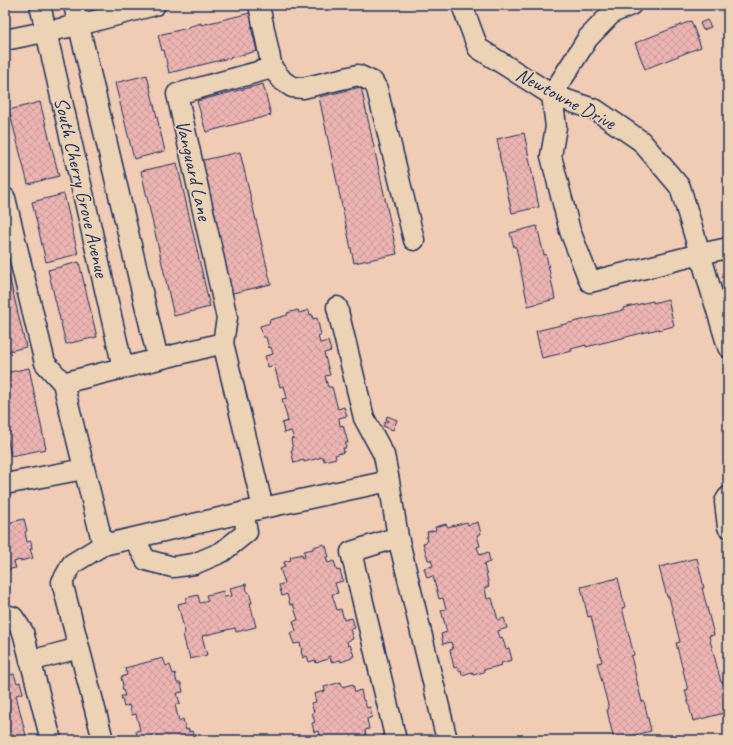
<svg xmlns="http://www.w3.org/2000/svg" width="733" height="745" font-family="Caveat,sans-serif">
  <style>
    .building { fill: url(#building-cross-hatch); stroke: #1b2f5e }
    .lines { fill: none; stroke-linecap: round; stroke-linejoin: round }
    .minor-casing { stroke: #1b2f5e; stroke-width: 23 }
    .minor { stroke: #edd3b5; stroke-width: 20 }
    .labels { text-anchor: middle; stroke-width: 3; stroke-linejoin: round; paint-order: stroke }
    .street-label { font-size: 20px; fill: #1b2f5e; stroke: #edd3b5 }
  </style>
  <defs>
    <pattern id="building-cross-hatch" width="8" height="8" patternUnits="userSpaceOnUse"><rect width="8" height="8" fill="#edb4b1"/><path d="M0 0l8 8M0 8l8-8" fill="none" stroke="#cb9b9b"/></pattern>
  </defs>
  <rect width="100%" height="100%" fill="#f0ccb5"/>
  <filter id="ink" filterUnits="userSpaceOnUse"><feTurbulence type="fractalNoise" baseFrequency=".025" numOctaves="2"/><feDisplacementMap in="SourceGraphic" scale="8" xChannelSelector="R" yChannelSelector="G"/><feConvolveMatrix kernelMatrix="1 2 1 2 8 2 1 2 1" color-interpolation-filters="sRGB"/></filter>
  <g filter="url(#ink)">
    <path class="building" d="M250,13L253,27H251L257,51L169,73L164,50L162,51L158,35L188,28V27L201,23V25Z
      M707,20L711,27L703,30L700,23Z
      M691,21L701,47L645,69L635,43Z
      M147,75L165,151L134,159L115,83Z
      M263,84L271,115L206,132L197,101Z
      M361,87L397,254L354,263L319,97Z
      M40,102L59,176L28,184L9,110Z
      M524,133L527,147V148L539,207L512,213L499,154H500L497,139Z
      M240,152L271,284L229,294L199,161Z
      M177,163L210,307L174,316L141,171Z
      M64,194L78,254L46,262L32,202Z
      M537,226L544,255L546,254L555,299L528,306L516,247H514L510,233Z
      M5,259L26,347L5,352Z
      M79,262L97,337L66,344L48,270Z
      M668,299L674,326L659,330V329H658L586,347V345L571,349L572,351L542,358L536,331L615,312L624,310L623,308L644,303L653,301V303Z
      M298,310L299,313L309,310L310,315L312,314L313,319L317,318L321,335L318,336L320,343L328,341L331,351L324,353L330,375L325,376L328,387H332L338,409L344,407L347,416L339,418L340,426L343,425L348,443H345L346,448H343L344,452L335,455L336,458L324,461L323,457L304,462V460L294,463L291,450H293L291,439L294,438L291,431L284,433L282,423L288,421L282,399L287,398L284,386L280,387L274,365L268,367L265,356L273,354L271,347L269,348L266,337H263L260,326L270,323L269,320L288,315L287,313Z
      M29,368L46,449L11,456L5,427V373Z
      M387,416L397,420L393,430L383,426L385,422H387L388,421L386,420Z
      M24,519L27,531L25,532L27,542L31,541L32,549H30L33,558L20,561V560L14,562L16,568L6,570L7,577L5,578V523V525L11,524V522Z
      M467,522L468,525L478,522L481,534L477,535L480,546L477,547L480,555L488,552L490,562L484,564L489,586L485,588L487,599L492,598L498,620L504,618L507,628L498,631L500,638L502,637L506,649L509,648L512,660L501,663L502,665L483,670L484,672L473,675L472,672L462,675L461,670L459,671L457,667L454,668L450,650L453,649L451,642L443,644L441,634L447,632L441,610L446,609L443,598L439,599L433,576L427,578L424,568L433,566L431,560H428L423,543L427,542L426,537H428L427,532L436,530L435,527L446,524L448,527Z
      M324,544L325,546H326L329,557H326L328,563L334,561L337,571L340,570L343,581L335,583L338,593L332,594L337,610L341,609L344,620L352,618L355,628L350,629L353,639L347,641L348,646L350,645L354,656L352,657V658L341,662V660L331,662L330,656L328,657V659L316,663L315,660L309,662L307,656L303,658L301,651H302L300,643L294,644L290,633L296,631L293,621L298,620L293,604L290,605L287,594L282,596L279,585L285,583L280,569L285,567L284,562L291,560L290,557L302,554L303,558L305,557L304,551L313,549V547Z
      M697,558L704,588H702L714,635L709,636L721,682H723L728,700V712L693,721L685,690H688L676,643L680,642L669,597H667L659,567Z
      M618,578L625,607L622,608L634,655L631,656L642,702L644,701L651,731L614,740L607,710L609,709L597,663L602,662L591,616L588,617L581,587Z
      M246,584L247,592H249L252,603H250L256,627L236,632L235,628L202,636L207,655L190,659L188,651H187L183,634L185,633L178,604L186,602V598L198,595L200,603L208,601L206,595L212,594L223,591L224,597L232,596L230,588Z
      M5,657V659L7,658L9,669H7L9,675L14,674L17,683L20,682L23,692V693L16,695L27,740H5Z
      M163,658L166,666L170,665L173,674L175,673L177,683H181L183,692L177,693L180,703L175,705L179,721L183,719L186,730L189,729V732L192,731L194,739L191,740H138L136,731L140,730L136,714L132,715L129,705L124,707L121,696H125L122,687L123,686L121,677L127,675L125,668Z
      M341,682L342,687L353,684L355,692L361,690L363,700H364L367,708L370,707V708L372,717L367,719L369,729L365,730L367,740H321L319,731L314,732L312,723L315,722L312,713L314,712L311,703L316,702L314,694L325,691L324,687Z"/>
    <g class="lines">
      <defs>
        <path id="minor" d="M40,5L123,368
          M74,5L158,359
          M259,5L272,68
          M462,5L478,48L552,95L596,110L641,141L680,187L728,347
          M631,5L612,13L588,38L552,95L556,127L551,156L570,231L590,282L700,254L728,248
          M5,40L79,25L155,5
          M5,198L45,363L63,383
          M337,307L364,418L384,455L389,481
          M5,484L84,469
          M728,497L725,502L728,527
          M263,508L223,343L227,318L177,94L272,68L283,81L292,87L303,88L358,75L373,82L377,89L414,240
          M134,538L146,560L173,567L194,564L222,552L247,532L243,512
          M103,545L63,383L223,343
          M5,615L13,617L23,632L51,740
          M30,661L79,648
          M103,740L62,582L72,564L103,545L263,508L389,481L398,537L447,740
          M396,740L351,552L398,537"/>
      </defs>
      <use href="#minor" class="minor-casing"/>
      <use href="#minor" class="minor"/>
    </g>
  </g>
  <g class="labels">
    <g class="street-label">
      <text transform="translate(566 98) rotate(28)" y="7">Newtowne Drive</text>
      <text transform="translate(194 170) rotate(77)" y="7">Vanguard Lane</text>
      <text transform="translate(82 187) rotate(77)" y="7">South Cherry Grove Avenue</text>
    </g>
  </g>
  <rect width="733" height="745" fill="none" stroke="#edd3b5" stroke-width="20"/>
  <rect x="10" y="10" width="713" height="725" fill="none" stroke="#1b2f5e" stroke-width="1.5" filter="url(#ink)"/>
</svg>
